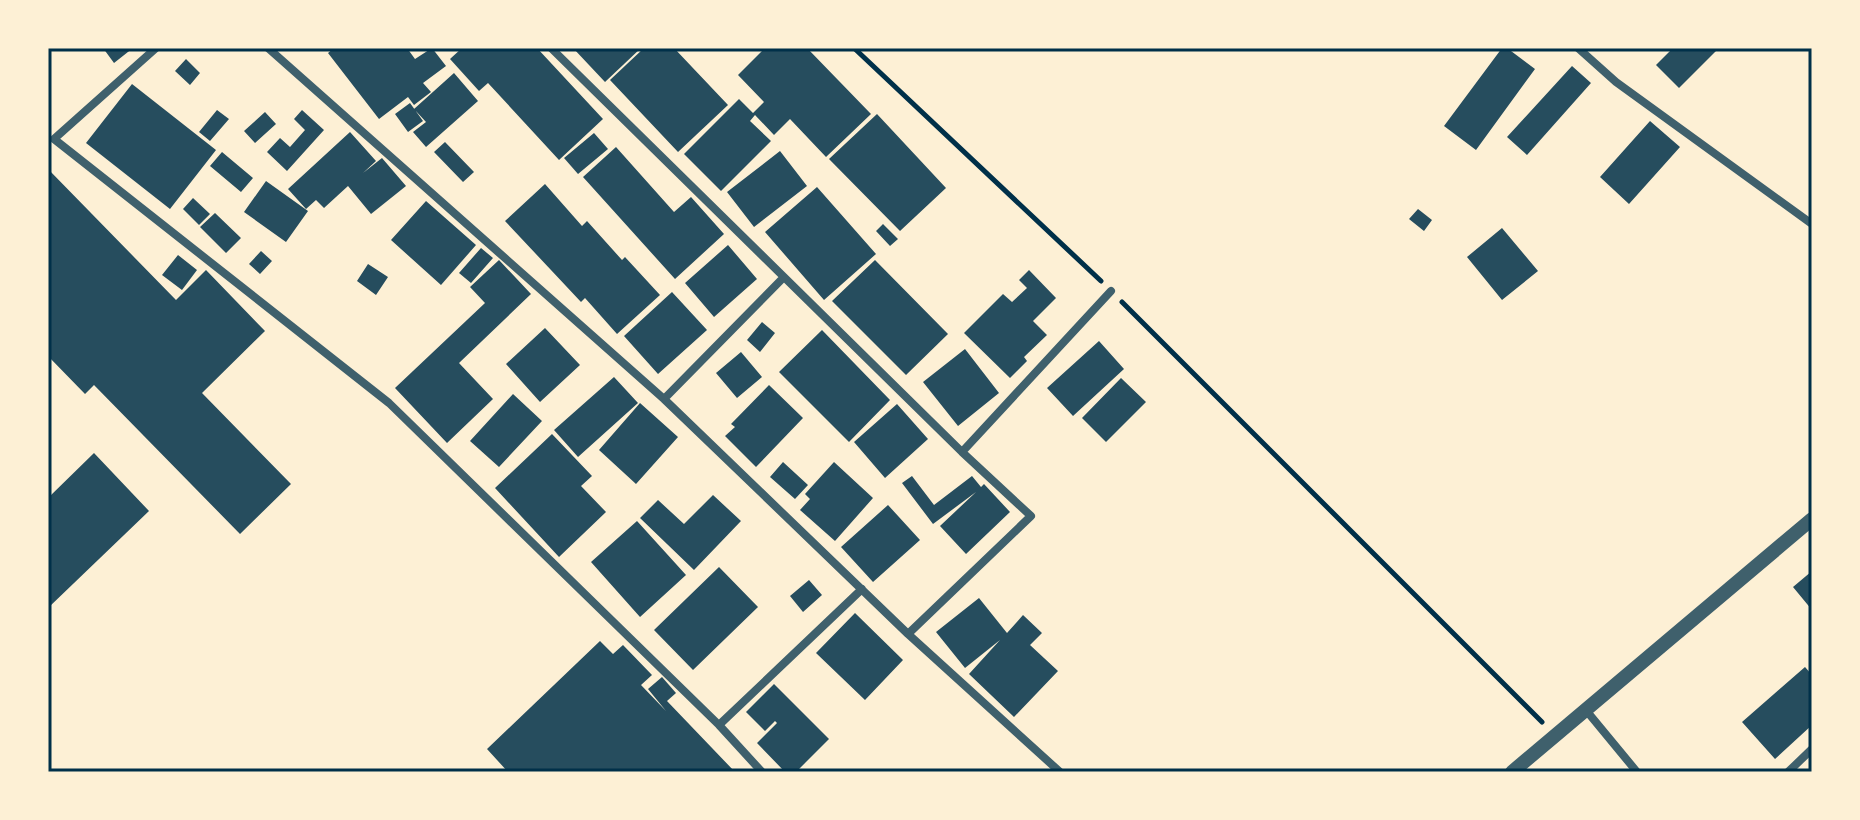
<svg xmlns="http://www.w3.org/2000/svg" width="1860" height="820" font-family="Poppins,sans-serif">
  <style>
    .building { fill: #264d5e }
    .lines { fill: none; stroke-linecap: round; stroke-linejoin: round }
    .path { stroke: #003049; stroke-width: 5 }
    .minor { stroke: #3f606c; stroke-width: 8 }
    .tertiary { stroke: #3f606c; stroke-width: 14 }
    .neatline { fill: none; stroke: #003049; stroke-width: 3 }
  </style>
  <rect width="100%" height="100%" fill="#fdf0d5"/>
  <path class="building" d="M103,48H133L114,63Z
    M334,48H407L415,59L432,48L446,66L423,83L431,92L414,105L408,97L379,119L328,53Z
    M462,48H537L603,119L559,160L488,83L479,91L450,59Z
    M573,48H641L605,82Z
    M644,48H674L728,105L678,152L610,80Z
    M765,48H807L871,114L826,157L790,119L774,135L755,115L750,121L771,141L721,191L684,154L739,99L753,113L764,102L738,75Z
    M1502,48H1507L1535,69L1476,150L1444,126Z
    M1673,48H1719L1679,88L1656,65Z
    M186,59L200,73L190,85L175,71Z
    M1572,66L1591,83L1527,155L1507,137Z
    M454,73L478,101L426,147L413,132L426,122L414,109Z
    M132,84L216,150L170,209L86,143Z
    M410,103L423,121L408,132L395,114Z
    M217,110L229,119L210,141L199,132Z
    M302,110L324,130L287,171L267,152L280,138L290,147L305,130L294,119Z
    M265,112L276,124L255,143L244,131Z
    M877,114L946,188L900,231L829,159Z
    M1650,121L1680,147L1629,204L1600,177Z
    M350,132L376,161L363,173L382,158L406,186L371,214L348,186L324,208L316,200L306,209L288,189Z
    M594,133L608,149L578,174L564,158Z
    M445,142L474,172L463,182L434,152Z
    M616,147L674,212L691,197L724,234L675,279L583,177Z
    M780,151L807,186L754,227L727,192Z
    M222,152L253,178L241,192L210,166Z
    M48,169L176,300L206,270L265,331L202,393L291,484L240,534L94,385L85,394L48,356Z
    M266,181L308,211L286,242L244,212Z
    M545,184L582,226L587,221L622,260L625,257L660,295L617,334L585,298L581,302L505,221Z
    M817,187L876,254L824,300L765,232Z
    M193,198L210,214L199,225L183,209Z
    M426,201L476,245L441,285L391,240Z
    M1418,209L1432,220L1424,231L1409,219Z
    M215,213L241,238L226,253L200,227Z
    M883,224L898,239L890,246L876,231Z
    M1502,228L1538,271L1502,300L1467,257Z
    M728,245L757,279L714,317L685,283Z
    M481,248L493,258L471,283L459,273Z
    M261,251L272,261L260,274L249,264Z
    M178,255L197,270L182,290L162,275Z
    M499,260L531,294L459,363L493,399L447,443L395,388L485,303L470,287Z
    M875,260L948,334L906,375L832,301Z
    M368,264L388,277L376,295L357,281Z
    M1029,270L1056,298L1033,321L1047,335L1024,357L1027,361L1010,378L964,333L1003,294L1012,302L1027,288L1019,280Z
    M672,292L707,330L658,374L624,336Z
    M762,322L775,333L760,352L747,340Z
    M545,328L580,365L540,402L506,364Z
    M822,330L890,400L849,442L779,372Z
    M1099,341L1124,369L1073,416L1047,388Z
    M965,349L999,393L958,426L923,382Z
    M741,352L762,377L737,398L716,373Z
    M614,377L638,403L578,457L554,430Z
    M1121,378L1146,402L1106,442L1082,418Z
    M769,385L803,418L756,467L725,436L735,427L731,424Z
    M513,394L542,421L499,467L470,441Z
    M640,403L678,437L636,484L599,450Z
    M897,404L928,439L885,478L854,442Z
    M552,434L592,476L581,486L606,512L559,557L495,488Z
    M94,453L149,511L48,608V498Z
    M783,462L808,485L795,499L770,477Z
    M834,462L873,498L835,541L800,510L810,499L805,494Z
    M912,476L934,505L972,476L981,487L984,484L1010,512L966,554L940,526L976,492L933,524L902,483Z
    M713,495L741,521L694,570L640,518L658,500L684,524Z
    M888,505L920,540L873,582L841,547Z
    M637,521L686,575L640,617L591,562Z
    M719,567L758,607L693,670L654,630Z
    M1812,571V610L1793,587Z
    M809,580L822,595L803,612L790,596Z
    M979,598L1007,633L1023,615L1042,633L1030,645L1058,671L1014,717L969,674L1000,640L965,668L936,632Z
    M855,613L903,660L865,700L816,653Z
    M600,641L613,654L623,645L652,675L641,685L666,711L648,689L662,677L676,693L667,701L735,772H508L487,749Z
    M1805,667L1812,675V725L1775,759L1742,722Z
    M774,684L829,739L796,772H785L757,743L777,723L775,721L765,731L746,712Z"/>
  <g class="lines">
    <path class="path" d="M854,48L1101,281
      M1122,302L1542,722"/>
    <path class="minor" d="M156,48L54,139L389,403L719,725L762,772
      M268,48L664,399L908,634L1060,772
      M551,48L962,452L1031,516L908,634
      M1578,48L1616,82L1812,224
      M664,399L784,277
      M962,452L1111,291
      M1585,709L1637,772
      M719,725L862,589
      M1788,772L1812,749"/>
    <path class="tertiary" d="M1512,772L1812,519"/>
  </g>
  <rect width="1860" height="820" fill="none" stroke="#fdf0d5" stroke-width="100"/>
  <rect x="50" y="50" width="1760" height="720" class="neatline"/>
</svg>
